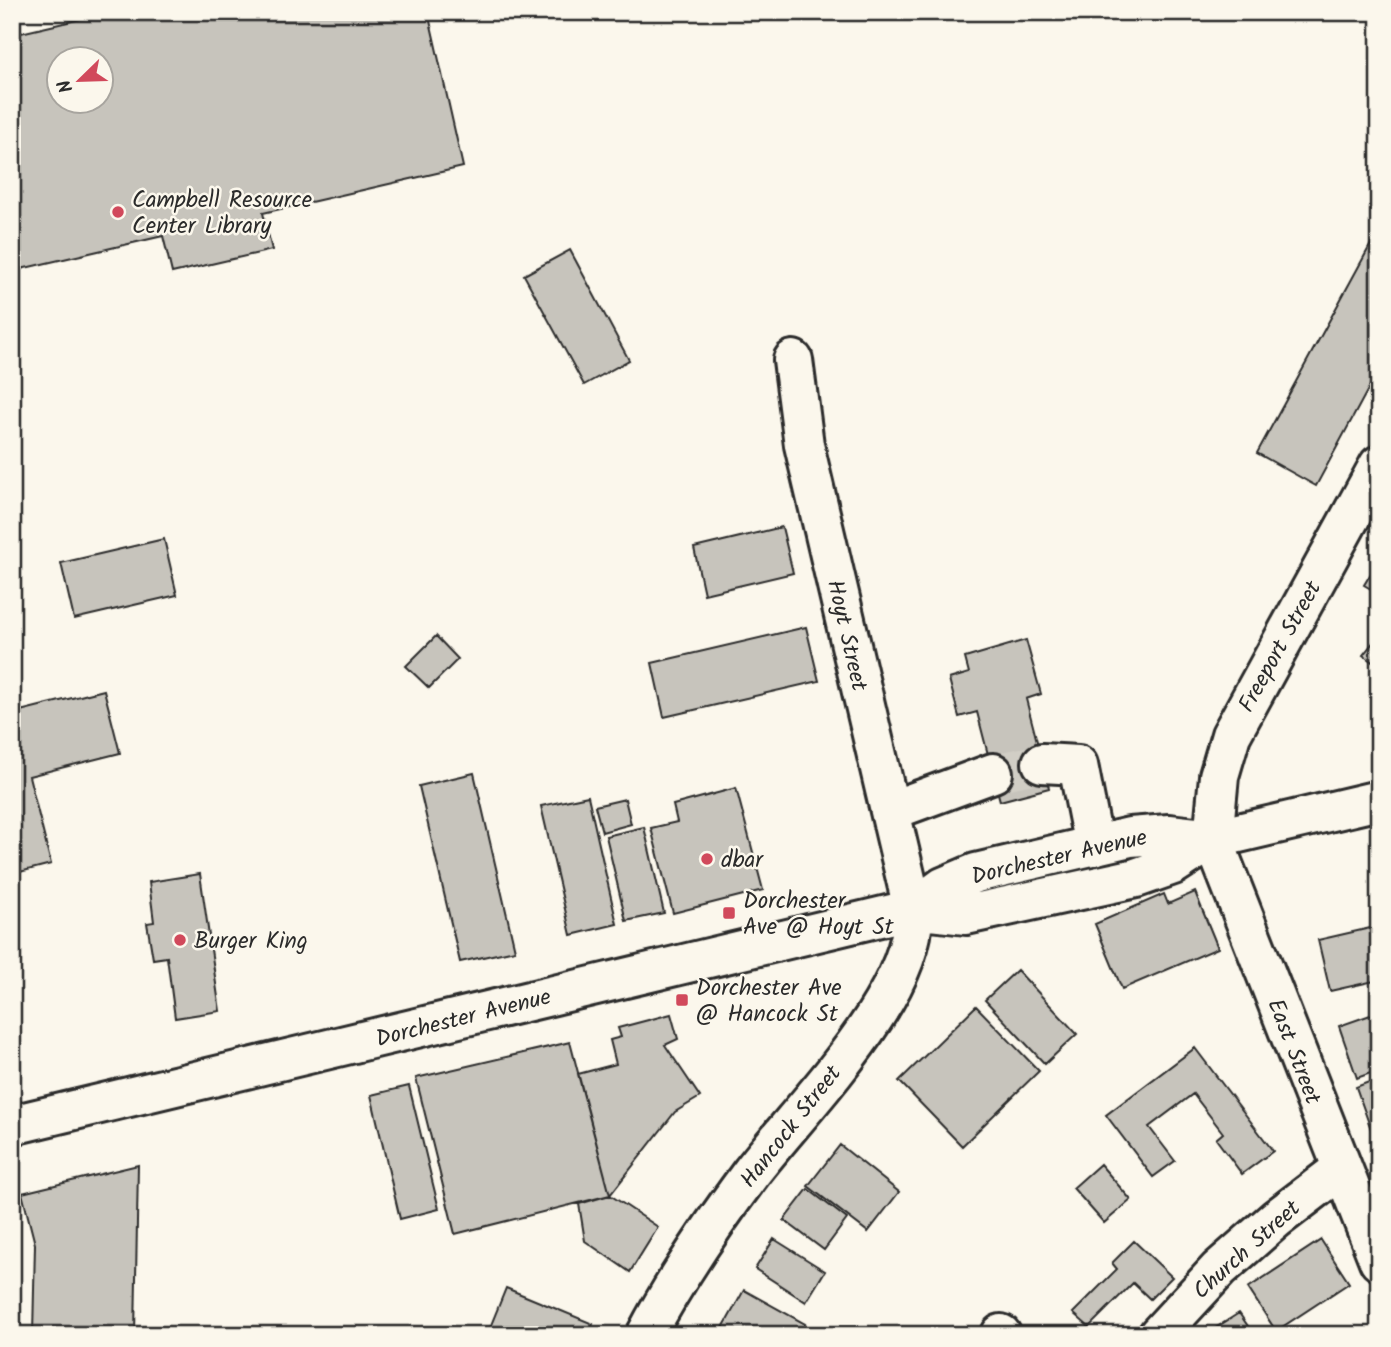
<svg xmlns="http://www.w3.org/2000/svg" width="1391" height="1347" font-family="Kalam,sans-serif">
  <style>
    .building { fill: #c7c4bc; stroke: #2b2b2b; stroke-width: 2; fill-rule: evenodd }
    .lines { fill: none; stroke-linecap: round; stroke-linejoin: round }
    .minor-tunnel { stroke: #d1cec5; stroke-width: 38; stroke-dasharray: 38 19; stroke-linecap: butt }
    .minor-casing { stroke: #2b2b2b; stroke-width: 44 }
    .major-casing { stroke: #2b2b2b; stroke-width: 44 }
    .minor { stroke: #fbf7ec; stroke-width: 38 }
    .major { stroke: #fbf7ec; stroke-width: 38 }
    .poi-dot { fill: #d1495b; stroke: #fbf7ec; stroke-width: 2.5 }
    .labels { text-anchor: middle; stroke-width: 5; stroke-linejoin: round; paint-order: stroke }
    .poi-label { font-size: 23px; fill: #2b2b2b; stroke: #fbf7ec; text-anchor: start }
    .street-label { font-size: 23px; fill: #2b2b2b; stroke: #fbf7ec }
  </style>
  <rect width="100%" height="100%" fill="#fbf7ec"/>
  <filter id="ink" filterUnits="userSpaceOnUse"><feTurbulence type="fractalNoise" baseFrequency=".0143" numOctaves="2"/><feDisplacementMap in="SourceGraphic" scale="14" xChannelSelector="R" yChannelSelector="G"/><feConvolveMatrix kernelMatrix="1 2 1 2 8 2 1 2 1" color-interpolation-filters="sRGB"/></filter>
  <g filter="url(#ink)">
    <path class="building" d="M111,12H428L463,167L263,213L272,250L172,273L163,236L12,271V35ZM60,60H102V102H60Z
      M1371,244L1379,249V369L1316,486L1257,453Z
      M570,250L629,360L584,385L524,275Z
      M782,527L793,573L704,594L694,548Z
      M164,539L177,595L74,619L61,563Z
      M1379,560V592L1378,593L1364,585Z
      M806,627L819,681L664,717L652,663Z
      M1379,635V667L1363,655Z
      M436,636L458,659L429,688L406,666Z
      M1026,640L1041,694L1026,699L1049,788L1000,801L977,712L959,717L949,679L969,673L965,658Z
      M104,690L120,753L29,776L51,864L12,874V713Z
      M474,773L515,950L460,962L419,786Z
      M736,788L763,890L673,913L651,828L677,822L673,805Z
      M588,796L617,924L571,935L541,806Z
      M625,799L631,824L602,832L595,806Z
      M644,827L664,913L626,921L606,836Z
      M200,874L220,1011L175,1018L167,957L153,959L147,923L154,922L149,882Z
      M1195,892L1218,948L1122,989L1095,924L1164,894L1168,904Z
      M1379,926V980L1330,991L1318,940Z
      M1017,970L1077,1034L1045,1064L985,1000Z
      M976,1006L1039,1071L962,1146L899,1081Z
      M1379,1012V1070L1357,1078L1339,1026Z
      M671,1014L678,1039L665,1045L700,1097L675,1112L610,1195L578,1074L616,1064L610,1040L621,1037L618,1028Z
      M570,1042L610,1195L455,1234L416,1078Z
      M1195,1048L1273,1151L1242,1174L1216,1139L1223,1133L1193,1094L1149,1127L1175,1161L1153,1177L1106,1115Z
      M1379,1078V1129L1372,1132L1356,1087Z
      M409,1086L439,1209L400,1219L371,1095Z
      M840,1145L899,1192L868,1232L808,1186Z
      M1100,1164L1131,1200L1104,1223L1073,1188Z
      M138,1165L135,1335H33L35,1244L22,1193Z
      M808,1189L847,1219L824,1250L784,1220Z
      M610,1195L658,1227L630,1272L585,1241L579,1204Z
      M774,1239L825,1271L806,1302L755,1269Z
      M1321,1240L1349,1283L1276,1331L1248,1288Z
      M1134,1241L1172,1277L1150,1299L1133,1283L1089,1327L1073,1313L1117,1269L1112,1263Z
      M506,1288L593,1324L589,1335H487Z
      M744,1290L805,1324L799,1335H773L764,1330L762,1335H719Z
      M1239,1313L1254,1335H1206V1334Z"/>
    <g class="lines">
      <path class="minor-tunnel" d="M993,773L1042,763"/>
      <defs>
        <path id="minor" d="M793,360L804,445L913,909
          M1042,763L1078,765L1094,846
          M890,811L993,773
          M1213,839L1379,1261
          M1001,1335V1334
          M1158,1335L1219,1269L1276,1219L1340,1170"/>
        <path id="major" d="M1213,839L1219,776L1231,735L1379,465
          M913,909L966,915L1136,878L1173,865L1213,839L1379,800
          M12,1125L913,909L943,887L976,873L1130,837L1169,834L1213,839
          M646,1335C676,1278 713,1224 751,1173C801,1107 918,994 913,909"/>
      </defs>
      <use href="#minor" class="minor-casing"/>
      <use href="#major" class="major-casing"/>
      <use href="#minor" class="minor"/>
      <use href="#major" class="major"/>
    </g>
  </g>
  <g class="poi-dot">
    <circle cx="118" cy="212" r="7"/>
    <circle cx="707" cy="859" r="7"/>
    <rect x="722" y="906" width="14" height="14" rx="3.5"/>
    <circle cx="180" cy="940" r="7"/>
    <rect x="675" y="993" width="14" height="14" rx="3.5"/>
  </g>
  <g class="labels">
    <g class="poi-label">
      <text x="132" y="207">Campbell Resource<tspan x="132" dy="26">Center Library</tspan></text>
      <text x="721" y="867">dbar</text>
      <text x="743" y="908">Dorchester<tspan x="743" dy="26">Ave @ Hoyt St</tspan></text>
      <text x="194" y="948">Burger King</text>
      <text x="696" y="995">Dorchester Ave<tspan x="696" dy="26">@ Hancock St</tspan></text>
    </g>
    <g class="street-label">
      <text transform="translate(848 635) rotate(77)" y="8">Hoyt Street</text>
      <text transform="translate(1279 646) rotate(-61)" y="8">Freeport Street</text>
      <text transform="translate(1059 856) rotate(-13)" y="8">Dorchester Avenue</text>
      <text transform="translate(463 1017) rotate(-14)" y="8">Dorchester Avenue</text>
      <text transform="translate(1295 1051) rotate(69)" y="8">East Street</text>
      <text transform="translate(790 1126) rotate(-52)" y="8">Hancock Street</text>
      <text transform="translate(1246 1249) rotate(-42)" y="8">Church Street</text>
    </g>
  </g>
  <rect width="1391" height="1347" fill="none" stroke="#fbf7ec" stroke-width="42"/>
  <rect x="21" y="21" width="1349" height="1305" fill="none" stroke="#2b2b2b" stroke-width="2.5" filter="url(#ink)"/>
  <g transform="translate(80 80) rotate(247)"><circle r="33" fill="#fbf7ec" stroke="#a8a59f" stroke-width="2"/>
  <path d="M0-5L12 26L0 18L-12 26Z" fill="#d1495b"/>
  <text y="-10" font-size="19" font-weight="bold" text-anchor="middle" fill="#2b2b2b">N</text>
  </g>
</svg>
